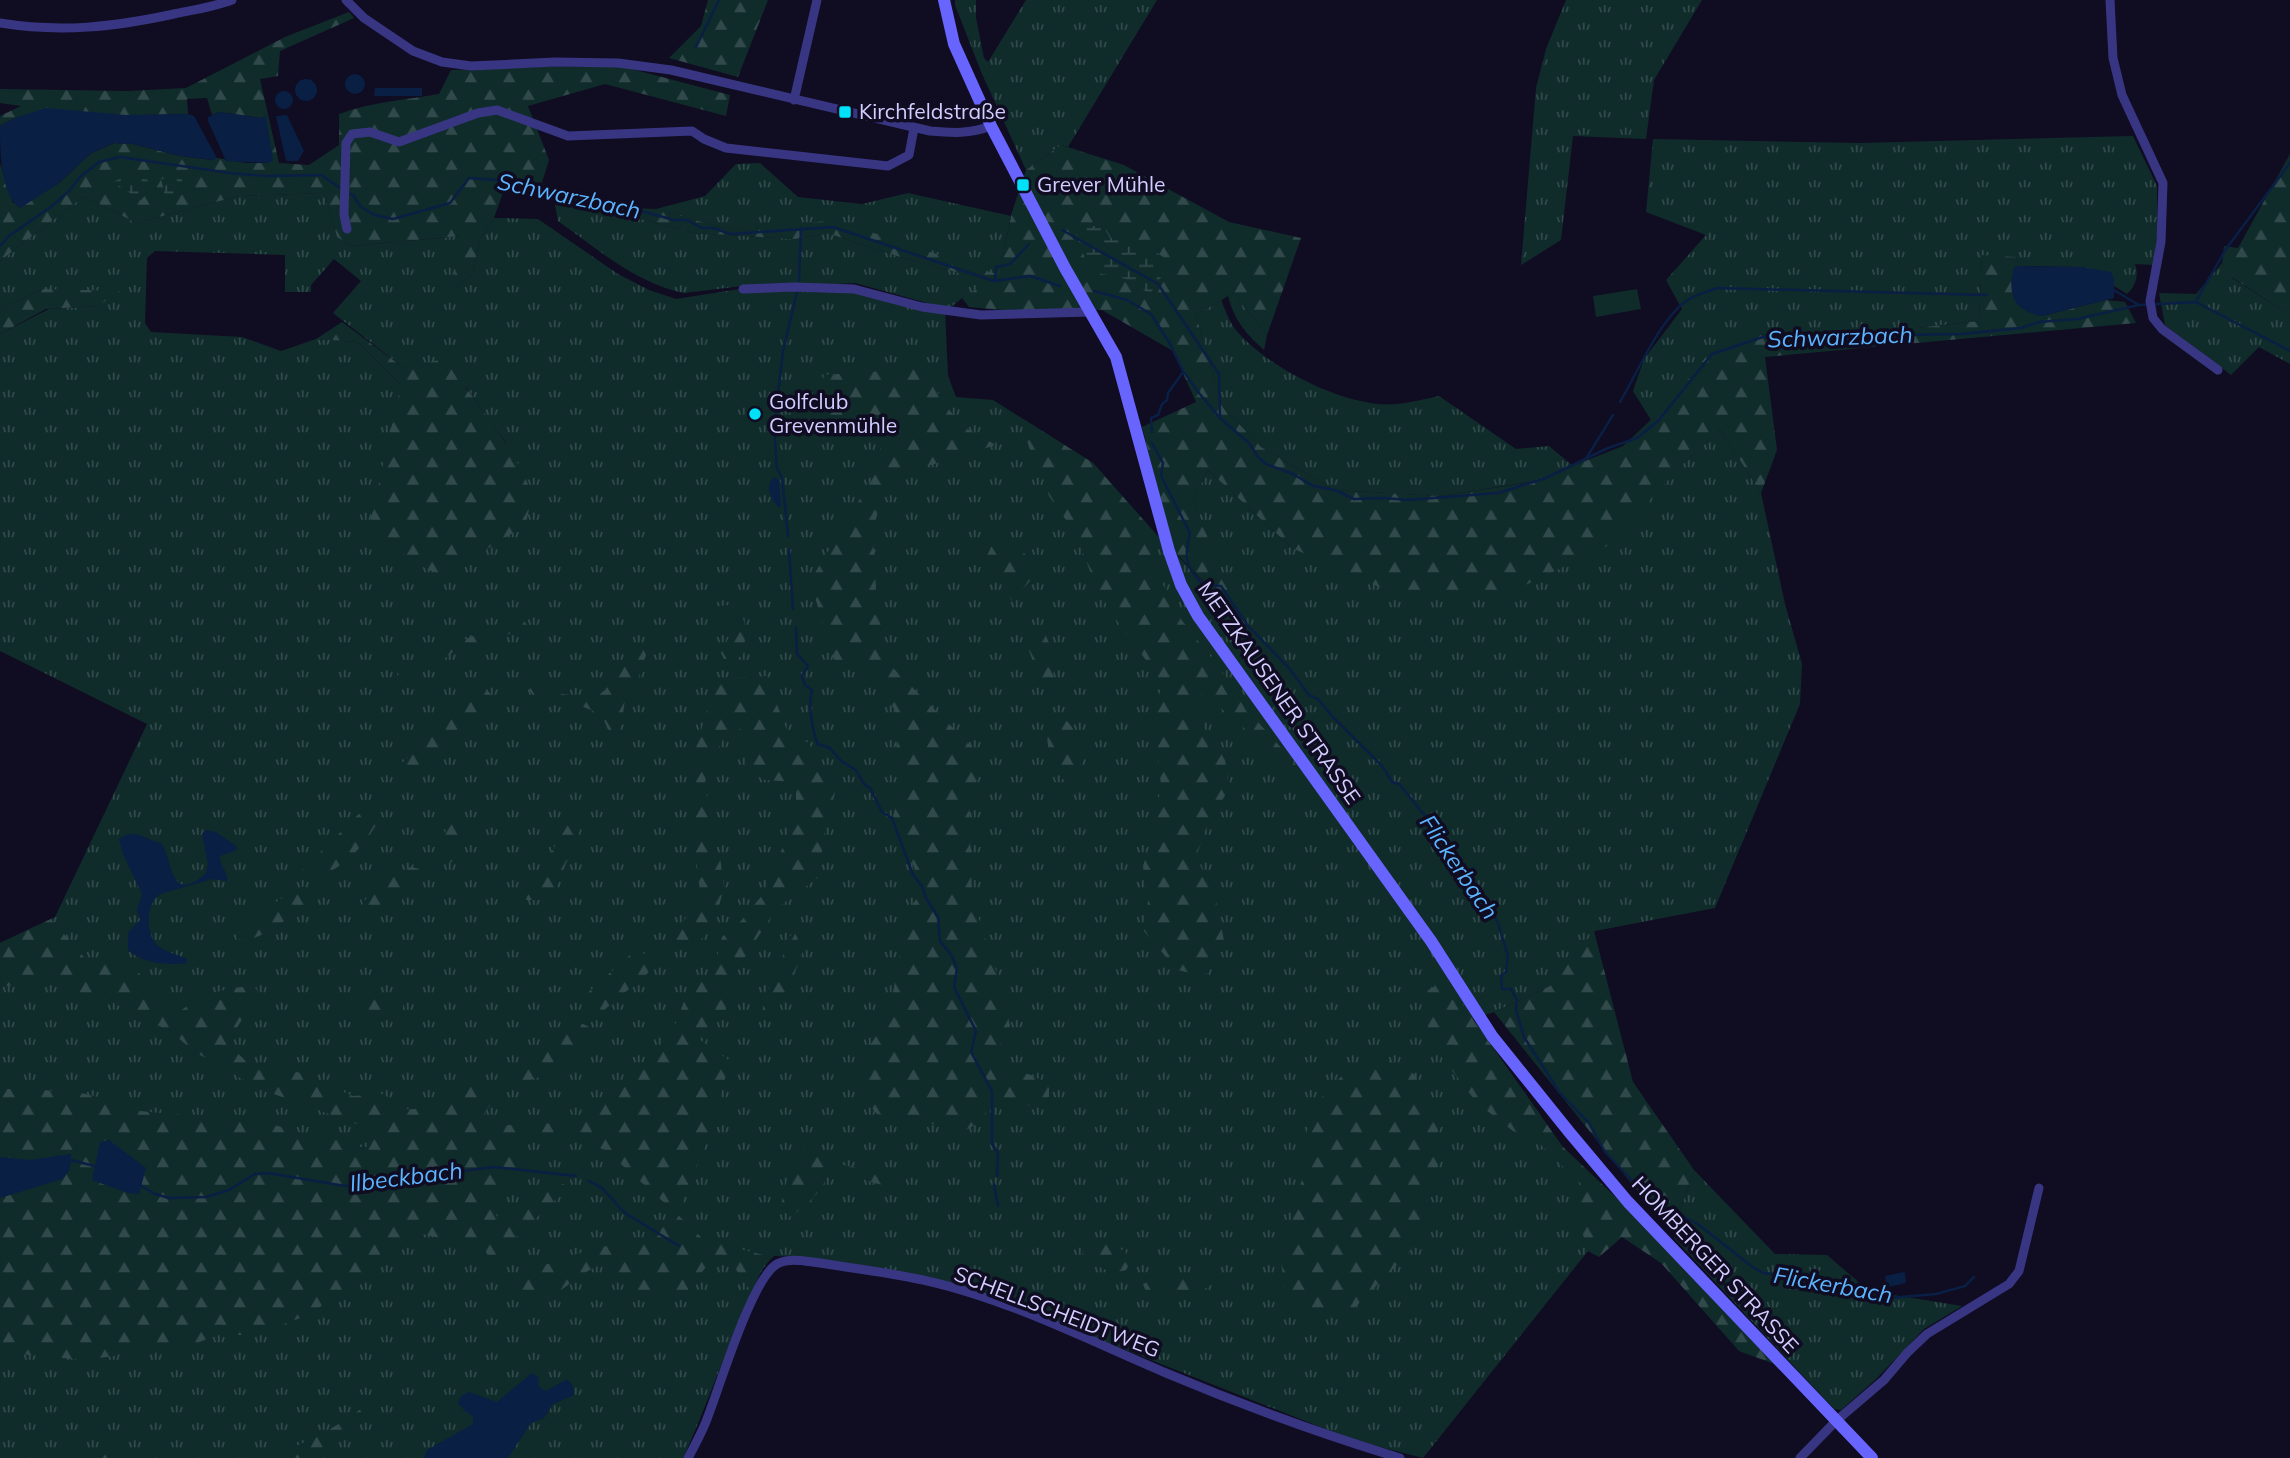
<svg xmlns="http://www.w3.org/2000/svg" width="2290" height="1458" font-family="Mulish,sans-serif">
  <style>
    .grass { fill: url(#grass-tufts); fill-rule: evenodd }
    .forest { fill: url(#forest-firs); fill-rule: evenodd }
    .wetland { fill: url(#wetland-marsh) }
    .pitch { fill: #0f2c2b }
    .water { fill: #091f44 }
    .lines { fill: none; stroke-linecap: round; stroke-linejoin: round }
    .stream { stroke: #091f44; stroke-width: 2.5 }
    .street { stroke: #383683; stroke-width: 9 }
    .secondary { stroke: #6865ff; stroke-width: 12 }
    .poi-dot { fill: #00e1f9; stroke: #100c22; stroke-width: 2.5 }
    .labels { text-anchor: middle; stroke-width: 7; stroke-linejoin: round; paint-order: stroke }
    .poi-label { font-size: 21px; fill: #d3ceff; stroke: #100c22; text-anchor: start }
    .street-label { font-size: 21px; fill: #d3ceff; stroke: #100c22 }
    .water-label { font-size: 23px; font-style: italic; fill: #5cb4ff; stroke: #100c22 }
  </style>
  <defs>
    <pattern id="grass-tufts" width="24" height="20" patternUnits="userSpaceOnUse" patternTransform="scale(1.75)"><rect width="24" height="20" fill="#0f2c2b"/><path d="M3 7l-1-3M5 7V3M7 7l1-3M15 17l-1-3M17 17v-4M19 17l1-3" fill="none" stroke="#31494b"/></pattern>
    <pattern id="forest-firs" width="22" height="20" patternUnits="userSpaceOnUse" patternTransform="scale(1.75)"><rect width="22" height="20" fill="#0f2c2b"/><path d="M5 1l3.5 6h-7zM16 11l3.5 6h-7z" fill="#31494b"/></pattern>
    <pattern id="wetland-marsh" width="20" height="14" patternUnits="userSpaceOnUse" patternTransform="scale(1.75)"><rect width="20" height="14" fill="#0f2c2b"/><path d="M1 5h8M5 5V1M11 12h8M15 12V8" fill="none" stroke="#31494b"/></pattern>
  </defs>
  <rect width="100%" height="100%" fill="#100c22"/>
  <path class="grass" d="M955,0H976V18L984,58L988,62L1026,0H1157L1068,147L1061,145L1026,170L982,74L955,5Z
    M1566,0H1702L1654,80L1646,139L1573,136L1561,240L1521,265L1536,88L1546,49Z
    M2133,136L2157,186V238L2153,265L2135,264C2139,275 2136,286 2127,294L2114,286V279L2081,267L2019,266L2016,257L1982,256L1979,321L1898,330L1754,335L1651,420L1633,391L1644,359L1682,309L1666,280L1706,235L1646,212L1653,139L1860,143Z
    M760,163L798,197L862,204L908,193L1011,216L999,276L835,221L734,231L656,209L705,196L736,164Z
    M324,193L337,237L351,246L462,236L453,292L473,273L480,239L494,218L538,219L618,274L649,290L676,299L759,286L817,283L760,284L684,293C637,284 596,248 558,221L553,195L693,233L795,239L827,233L900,257L990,281L962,298L949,309L855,283L836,284L945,310L948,376L956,397L993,400L1093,463L1155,533L1238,617L1193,500L1208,470L1292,548L1685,462L1720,429L1761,493L1785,604L1802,664L1800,704L1715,908L1595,931L1550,986L1494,1012L1473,1019L1562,1146L1627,1214L1588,1251L1423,1458L1353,1440L977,1291L801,1257L774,1256C759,1269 751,1293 743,1312C722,1360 705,1410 683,1458H0V943L55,917L147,724L0,651V334L49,309L98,306L43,289L0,309V261L84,196L136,223L239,196ZM155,251L285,255V292H311V285L334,259L361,281L333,313L404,368L466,387L504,440L531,496L401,385L358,342L316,339L281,351L242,337L151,332L145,323L147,258Z
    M2222,263L2232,278L2290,315V364L2259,347L2231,375L2165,325L2159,293L2196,294Z
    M1233,293L1267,335L1264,350C1246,334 1234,320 1228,296Z
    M1221,300C1225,309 1229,321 1235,329C1266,367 1347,409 1396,404C1410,403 1425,399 1439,396L1516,449L1549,446L1573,466L1535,481L1440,496L1334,490L1261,447L1222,406L1196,315Z
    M1694,1170L1775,1254L1827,1255L1869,1291L1962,1306L1924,1329L1875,1380L1841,1410L1834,1409L1674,1238V1228Z"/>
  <path class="forest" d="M708,0H768L738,77L669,58L701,26Z
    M349,12L354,18L280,51L278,76L260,79L279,163L309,165L339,145V114C370,102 406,100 439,94L451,70L540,67H624L730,95L726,116L605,84L528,106L549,160L539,192L506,184L494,218L480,239L473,273L452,293L461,236L351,246L337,237L324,193L239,196L136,223L84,196L0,261V163L13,203L58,184L90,154L114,143L133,144L180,156L212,160L217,158L246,163H269L261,118L219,112L212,115L207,98L187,99L188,114L15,118L0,126V116L21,106L0,103V89L127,91L186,88L285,37Z
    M1061,145L1124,165L1229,222L1301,238L1267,335L1233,293L1196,315L1222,406L1261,447L1334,490L1440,496L1532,482L1623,446L1670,402L1709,353L1754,335L1898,330L1979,321L1982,255L2016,257L2019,266L2014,267L2042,316L2106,300L2125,302L2136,323L1765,357L1777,450L1761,493L1720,429L1685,462L1607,546L1505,595L1395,594L1292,548L1208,470L1193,500L1240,619L1174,551L1142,427L1196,402L1173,351L1102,310L1055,309L1028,312L969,307L962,298L989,281L900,257L827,233L795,239L693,233L553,195L546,185L627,208L656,209L734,231L835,220L999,275L1012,212L1026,170Z
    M2290,154V315L2230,276L2222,263L2224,246L2238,248Z
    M43,289L120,291L98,306L46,309L0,334V309Z
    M342,322L404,368L443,359C463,383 531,469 531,498C530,507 527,516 526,525L443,576L423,567L368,531L401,385L358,342L316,339Z
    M930,368L939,397L962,426L996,445L905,473L881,497L873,533L877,610L891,666L979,754V775L969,801L972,899L1002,988L1010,1026L990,1063L1031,1075L1049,1084V1097L1023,1108L1004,1100L987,1099L985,1119L966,1130L877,1114L861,1095L862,1057L881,1029L892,998L908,909L924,891L893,816L904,779L895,756L900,719L866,662L836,666L810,581L875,474L881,446L863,423L806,449L824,375Z
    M1020,417L1093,463L1155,533L1156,571L1180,618L1214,661L1248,711L1307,777L1318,800C1274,763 1239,713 1187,686L1200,722L1225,759L1229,789L1208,823L1196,857L1215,895L1224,941L1205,976L1177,970L1144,931L1148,901L1143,866L1153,834L1161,785L1154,721L1162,682L1115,618L1096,587L1076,534L1049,496L1041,470L1030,450Z
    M1012,542C1027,552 1031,562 1031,580L1012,601L1005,591L1003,578L990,567L986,558L991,547Z
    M727,605C750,610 746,636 743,655L736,659H724L721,653L733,629V619L722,612L712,610L714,607Z
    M512,619L523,620L528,626V633L514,632L477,647L456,649C442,662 417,677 397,675V669Z
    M1039,625C1053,641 1055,669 1053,690L1048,694L1042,686L1024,637L1027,627Z
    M642,647L646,655L639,676L625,699L622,721L616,736L612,740C608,732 606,719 598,714C582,703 555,701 536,700L529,690L534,684L551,692L594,699L605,690L636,650Z
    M766,676L788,733L809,743L835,793L823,838L820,876L776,909L736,971L726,1009L697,1038L730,1061L708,1139L677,1214L703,1239L767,1256L752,1293L733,1265L715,1261C697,1271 700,1281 689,1289C677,1299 649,1297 634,1297L622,1276L603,1264C582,1271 568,1287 549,1298C532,1290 518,1292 499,1296L500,1286L518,1274L598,1247L635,1243L658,1231L677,1214L605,1150L576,1139L515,1136L525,1155L522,1165L504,1183L493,1206L497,1217L514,1214L548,1189L563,1184L569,1187L493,1259L481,1247L422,1234L405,1236L386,1248L357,1278L311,1314L254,1335H217L177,1351L155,1345L137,1344L114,1356L84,1360L20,1354L0,1344V1198L62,1179L60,1155L30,1160L0,1157V1089H39L63,1093H81L115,1101L140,1111L201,1117H234L261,1121L318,1138H332L354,1147H368L369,1139L362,1126L260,1089L193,1051L173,1033L108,1000L90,999L61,978L0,987V943L51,919L88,962C155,952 136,996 179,1012C199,996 229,985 255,987L258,992L231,1038L234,1050L246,1061L295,1071L353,1096L384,1094C391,1101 397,1107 407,1109C426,1112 467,1086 486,1080L494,1086L496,1098C489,1106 481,1115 486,1126L560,1123L591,1113L617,1088L637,1077L676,1023L686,996L714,968L722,937L741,921L764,893L796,815V782L765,780L747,771L745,754L750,735L731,724L706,772L705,789L712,815L713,849L720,857L724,888L715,920L700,941L686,949L675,947L671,941L694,905L700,891L688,793L693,758L715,683L734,678ZM109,1140L145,1168L139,1194L128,1193L92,1180L100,1143Z
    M487,690L497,701L491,717L481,726L461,737L428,763L403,772L400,765C427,738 456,711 487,690Z
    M1058,715C1072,720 1082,743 1082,758C1081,768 1075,777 1070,784C1049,773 1047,747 1047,726Z
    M370,803L377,807L381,817C364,845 348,866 317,877L302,870Z
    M456,813C476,829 465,851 449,864H441C437,847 446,826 456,813Z
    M573,817L582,819L579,833L556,887L542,900H526L527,891Z
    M411,867L420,869L421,880C408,896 389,912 368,916L359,909L371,892L384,879Z
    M304,886L314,898V908C305,915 297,915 288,919C270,928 257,943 236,939C245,917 283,898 304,886Z
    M1594,931L1633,1082L1694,1170L1674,1227L1660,1219L1494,1012L1550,986Z
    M795,933L803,951L788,991L778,1008L774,1022L762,1019L764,995L777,977L788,937Z
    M641,945L649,972L603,1011L583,997Z
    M1441,974L1562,1146L1668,1247L1777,1365L1739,1351L1661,1263L1622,1237L1599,1257L1588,1251L1577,1215L1582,1185L1538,1142L1513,1131L1477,1103L1431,1043L1422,993L1434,987Z
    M346,994L400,1002L403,1003V1015C382,1019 357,1018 341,1004Z
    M569,1017L589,1027C583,1057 549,1081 518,1081L510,1071L548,1047L560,1036Z
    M1389,1060L1414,1074L1438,1121V1171L1410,1252L1353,1309L1317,1319L1286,1300L1281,1262L1304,1171L1307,1130L1322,1097L1350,1067Z
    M813,1146C819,1148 821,1151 824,1157C837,1182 808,1204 790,1217L781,1209L783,1192L797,1152Z
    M843,1165L890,1174L905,1190C883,1186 864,1181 843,1171Z
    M1099,1240L1125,1251L1130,1263L1126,1270C1106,1276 1098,1266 1083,1254L1085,1242Z
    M1210,1273L1212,1284C1194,1299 1168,1298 1146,1291L1143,1284L1159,1277Z
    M366,1405L368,1410L349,1428L307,1458H268C305,1443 334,1430 366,1405Z
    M115,1444L121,1458H68Z"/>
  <path class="wetland" d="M137,171L154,186L141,200L113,182Z
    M161,179H182L183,191L165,196Z
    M1094,226L1105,229L1110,238L1146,245L1166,259L1162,276L1149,295C1125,269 1107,282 1086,266L1084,256L1074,228Z"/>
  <path class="pitch" d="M1637,289L1641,309L1596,317L1593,296Z"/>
  <path class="water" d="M345 84a10 10 0 1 1 20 0a10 10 0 1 1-20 0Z
    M295 90a11 11 0 1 1 22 0a11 11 0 1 1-22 0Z
    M375,88H422V96H374Z
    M275 100a9 9 0 1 1 18 0a9 9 0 1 1-18 0Z
    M46,108L126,115L188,114L194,116L217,158L213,160L180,156L133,144L114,143L90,154L58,184L20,208C0,194 0,149 0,126L15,118Z
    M219,112L261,118L266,116L273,160L269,163L226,161L208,121V117Z
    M287,115L304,151L298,161H287L285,157L276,116Z
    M2018,266L2081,267L2111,272L2114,279V298L2042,316C2013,311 2007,293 2014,267Z
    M774,477L779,480L781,507H778C771,496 764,488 774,477Z
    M206,830L216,832L236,846L237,850L220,856C219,866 228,871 227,881L212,879L160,894C145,904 144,937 161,948C169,953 179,955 187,959V963C169,966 141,963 128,950V933L140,920L137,910L142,894L123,854L119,839C135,827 145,840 161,843C173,858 169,907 206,873L208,864L202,834Z
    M109,1140L146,1168L139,1194L128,1193L92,1180L100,1142Z
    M71,1154L70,1169L62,1179L0,1198V1157L30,1160Z
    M1903,1272L1905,1273L1906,1283L1888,1287L1886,1286L1885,1276Z
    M532,1373L538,1377L539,1387L546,1391L567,1379L573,1386L574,1395L553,1404L544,1418L531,1423L508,1458H424L427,1450L473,1424V1416L465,1411L458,1403L461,1396L469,1392L497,1402Z"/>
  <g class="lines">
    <path class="stream" d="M696,47L719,0
      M348,193L353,195L361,207L375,215L393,219L450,203L469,178L496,180L505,177L568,191L674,220H687L702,228H713L731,234L833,227L994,281L1030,276L1060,286
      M1062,230L1158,284L1219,374L1220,418
      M0,246L9,236L52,206L69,191L80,177L99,162L120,157L230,173L266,176L321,175L342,189
      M995,280L996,267L1010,264L1029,244
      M799,281L801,228
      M2112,289L2139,305
      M1094,291L1127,300L1151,314L1169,342L1183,371L1199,393L1220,418L1249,443L1258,457L1266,464L1293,474L1313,486L1335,490L1354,499L1384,498L1407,500L1498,493L1546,478L1608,448L1637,438L1659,420L1712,354L1763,337L1962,334L2021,328L2039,322L2077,319L2139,305L2196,302L2290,351
      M2196,301L2226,249L2290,163
      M1620,402C1638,372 1658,322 1686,301C1695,295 1707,292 1717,288L1986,295
      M1152,432L1151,418L1158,415L1162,404L1167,400L1168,393L1183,372
      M1152,443L1163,463L1161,476L1190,533C1184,558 1185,566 1203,585L1221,586L1248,626L1289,668L1309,695L1318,699L1332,716L1383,767L1392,782L1399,784L1454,851L1488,905L1498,923L1508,956L1506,972L1501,976L1502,989H1511L1517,1000L1516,1010L1524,1037L1560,1093L1589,1123L1605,1152L1657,1207L1681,1215L1699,1225L1754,1268L1763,1273L1816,1281L1868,1296L1889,1298L1936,1294L1965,1286L1974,1277
      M1587,457L1613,415
      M788,536L782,478L777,468L774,429L783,351L797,292
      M789,550L793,609
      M796,628L797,654L808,666L802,676L805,685L812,690C808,703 812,732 818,744L830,748L841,761L856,770L864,784L870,788L882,812L892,818L913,875L922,886L926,898L938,917L940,941L952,956L957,969L954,987L976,1031L971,1052L992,1091V1144L998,1153L997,1176
      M71,1160L98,1167
      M589,1181L602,1188L625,1213L679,1246
      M994,1184L998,1206
      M140,1185L155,1194L169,1198L206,1197L229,1190L255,1174L268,1173L345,1186L494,1167L576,1176"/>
    <path class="street" d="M346,0L364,18L413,51L442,62L471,66L555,62L618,63L671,70L930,131C952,133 970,134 991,126
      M2110,0L2113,58L2122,95L2163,183L2161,242L2150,301L2153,318L2162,329L2218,370
      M0,23C61,33 114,27 174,14C193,10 213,7 232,0
      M794,100L817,0
      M347,229L344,215L346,143L352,134L370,132L399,142L478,113L497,110L568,136L692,131L704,139L726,148L888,166L909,155L914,128
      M743,289L794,287L854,289L922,307L981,315L1091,312
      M688,1458C694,1447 700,1436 705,1424C718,1393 751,1279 777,1264C787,1258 802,1261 813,1262C850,1268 887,1272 923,1280C1006,1298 1088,1340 1166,1373C1242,1405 1321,1434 1400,1458
      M1800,1458L1836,1421L1884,1380L1907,1353L1927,1334L2009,1284L2019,1271L2039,1188"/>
    <path class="secondary" d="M944,0L954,44L991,126L1065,268L1116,357L1169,551L1181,585L1198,616L1431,941L1492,1036L1570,1133L1628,1202L1872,1458"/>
  </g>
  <g class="poi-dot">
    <rect x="838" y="105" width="14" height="14" rx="3.5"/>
    <rect x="1016" y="178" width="14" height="14" rx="3.5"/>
    <circle cx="755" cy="414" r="7"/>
  </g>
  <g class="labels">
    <g class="poi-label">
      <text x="859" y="119">Kirchfeldstraße</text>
      <text x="1037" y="192">Grever Mühle</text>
      <text x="769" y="409">Golfclub<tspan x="769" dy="24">Grevenmühle</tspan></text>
    </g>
    <g class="street-label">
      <text transform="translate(1279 693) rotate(55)" y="7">METZKAUSENER STRASSE</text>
      <text transform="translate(1715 1265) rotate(47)" y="7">HOMBERGER STRASSE</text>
      <text transform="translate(1057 1312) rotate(21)" y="7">SCHELLSCHEIDTWEG</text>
    </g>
    <g class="water-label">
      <text transform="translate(569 196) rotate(12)" y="8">Schwarzbach</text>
      <text transform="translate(1840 337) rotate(-2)" y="8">Schwarzbach</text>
      <text transform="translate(1459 867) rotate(56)" y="8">Flickerbach</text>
      <text transform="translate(406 1177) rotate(-7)" y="8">Ilbeckbach</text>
      <text transform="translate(1833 1285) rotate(10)" y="8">Flickerbach</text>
    </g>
  </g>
</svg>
